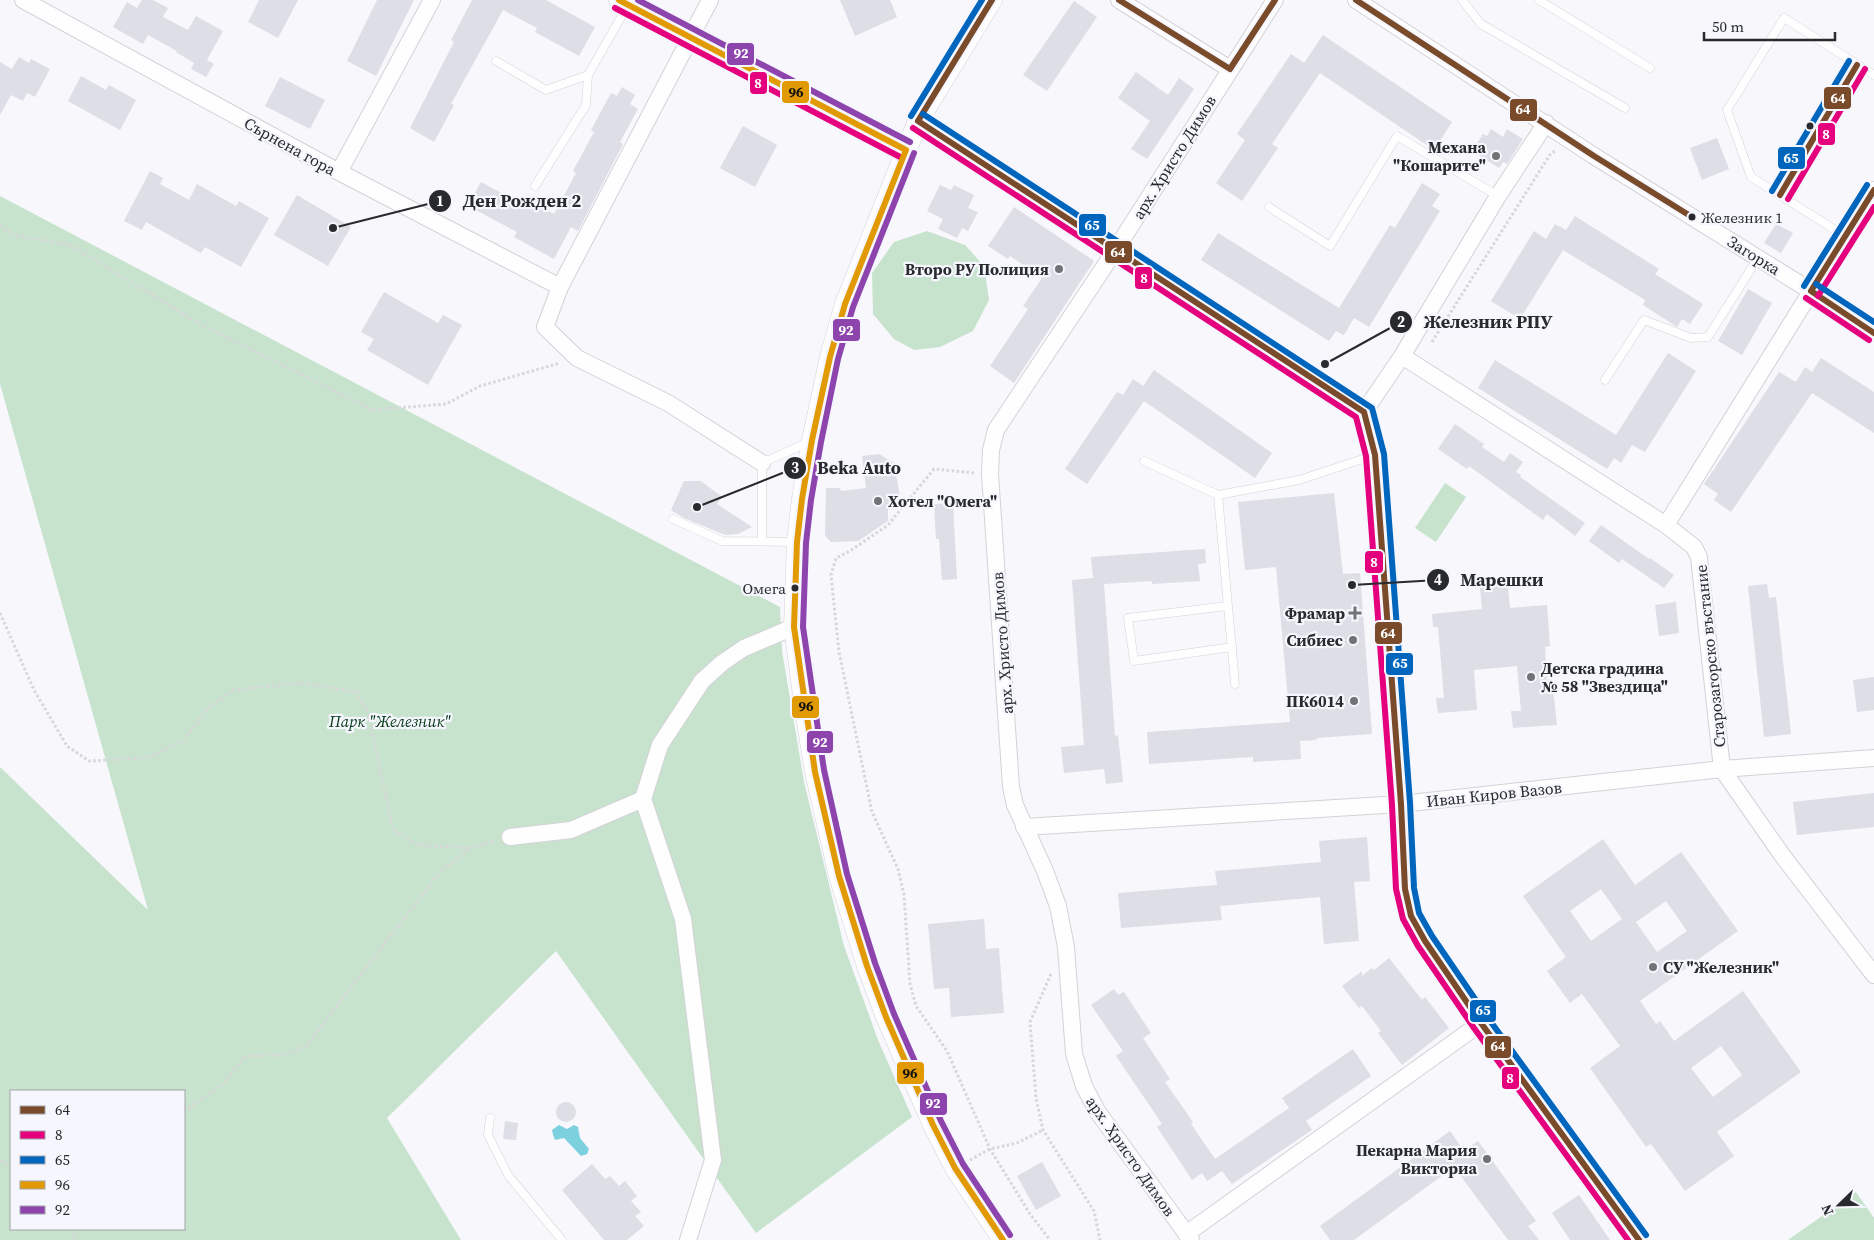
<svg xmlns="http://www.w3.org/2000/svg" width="1874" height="1240" font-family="'Source Serif 4',serif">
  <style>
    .green { fill: #c7e3cd; fill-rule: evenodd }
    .water { fill: #7dd1df }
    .building { fill: #dddee6; fill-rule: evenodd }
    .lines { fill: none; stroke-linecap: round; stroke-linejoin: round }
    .service-casing { stroke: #d3d3d7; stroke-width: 9 }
    .minor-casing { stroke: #d3d3d7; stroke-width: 18 }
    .tertiary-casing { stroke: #d3d3d7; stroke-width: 21 }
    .path { stroke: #d7d7d9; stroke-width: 3; stroke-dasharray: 2.5 2.5; stroke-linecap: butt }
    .service { stroke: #fefeff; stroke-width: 8 }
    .minor { stroke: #fefeff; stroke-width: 16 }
    .tertiary { stroke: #fefeff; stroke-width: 20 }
    .bus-1-casing { stroke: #f5f6fe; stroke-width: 10 }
    .bus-2-casing { stroke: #f5f6fe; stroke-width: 10 }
    .bus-3-casing { stroke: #f5f6fe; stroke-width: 10 }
    .bus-4-casing { stroke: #f5f6fe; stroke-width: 10 }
    .bus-5-casing { stroke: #f5f6fe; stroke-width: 10 }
    .bus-1 { stroke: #7a4b2a; stroke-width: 6 }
    .bus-2 { stroke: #e5007d; stroke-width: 6 }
    .bus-3 { stroke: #0065bd; stroke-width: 6 }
    .bus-4 { stroke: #e29a04; stroke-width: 6 }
    .bus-5 { stroke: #8e44ad; stroke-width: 6 }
    .bus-dot { fill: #292a2d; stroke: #f5f6fe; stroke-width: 2 }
    .poi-dot { fill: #717275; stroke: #f5f6fe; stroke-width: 2 }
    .labels { text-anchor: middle; stroke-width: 4.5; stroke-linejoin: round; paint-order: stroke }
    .bus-label { font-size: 15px; fill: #292a2d; stroke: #f5f6fe; text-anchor: start }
    .street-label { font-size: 16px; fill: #292a2d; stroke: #f5f6fe }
    .poi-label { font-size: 16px; font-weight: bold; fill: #292a2d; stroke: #f5f6fe; text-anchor: end }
    .park-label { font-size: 16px; font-style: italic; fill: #053a15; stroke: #f5f6fe }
    .leader { fill: none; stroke: #292a2d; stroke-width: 2 }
    .callout-dot { fill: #292a2d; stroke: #f5f6fe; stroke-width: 2 }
    .mark-label { font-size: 15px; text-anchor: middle; font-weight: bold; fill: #fff }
    .callout-label { font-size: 18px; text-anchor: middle; font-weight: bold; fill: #292a2d; stroke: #f5f6fe; stroke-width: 4.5; stroke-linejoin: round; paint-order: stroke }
    .line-badge { stroke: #f5f6fe; stroke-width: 2 }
    .badge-label { font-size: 14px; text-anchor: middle; font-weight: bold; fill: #fff }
    .pale-badge-label { font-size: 14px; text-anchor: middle; font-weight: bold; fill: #111 }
  </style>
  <rect width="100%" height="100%" fill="#f7f7fc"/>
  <path class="green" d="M0,196L780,607L782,651L804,782L844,946L878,1040L912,1117L756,1233L556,951L387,1118L461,1240H0V767L148,910L0,384ZM11,1091H184V1229H11Z
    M927,231L965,245L984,266L989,300L973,331L940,347L914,350L894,339L873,314L872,273L894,242Z
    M1445,483L1466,497L1436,542L1415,528Z
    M1856,1192L1874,1218V1240H1788Z"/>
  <path class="water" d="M559,1125L567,1129L574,1125L578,1127L580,1138L589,1149L587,1154L581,1156L564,1138L555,1140L553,1135L552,1130Z"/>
  <path class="building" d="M142,0H153L168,8L163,17L188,30L196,16L223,31L207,60L214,64L206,77L191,69L194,63L176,52L177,51L148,35L143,44L113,27L127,2L137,8Z
    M259,0H298L278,38L248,22Z
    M377,0H414L376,76L347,61Z
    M472,0H546L595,27L579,56L535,32L537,28L503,10L451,104L454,105L434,142L410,128L454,42L451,40Z
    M840,0H890L897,17L855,36Z
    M1074,1L1097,17L1047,91L1023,75Z
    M1323,35L1452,122L1434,150L1320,73L1272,144L1278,148L1242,201L1216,183L1245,140L1237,134L1291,54L1304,63Z
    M19,57L29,63L31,59L50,69L35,97L27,93L23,101L11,95L0,115V62L12,69Z
    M1136,72L1168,95L1179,78L1194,89L1147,159L1131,149L1150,121L1118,98Z
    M81,76L106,90L109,85L136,100L120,130L68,101Z
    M280,77L325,100L310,129L265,106Z
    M622,87L635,95L630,104L638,109L620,142L623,144L578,231L571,227L554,259L514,237L517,232L468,206L481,182L529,208L532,203L554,214L576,173L573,171L594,132L591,130L611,93L617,96Z
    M743,126L777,145L755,187L720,168Z
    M1491,129L1503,137L1507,129L1523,139L1507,164L1503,162L1499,168L1472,151L1483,134L1487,136Z
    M1717,138L1729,169L1702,180L1690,148Z
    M150,171L163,178L160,184L189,200L197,184L236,206L239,201L269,218L241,267L205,247L201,253L146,222L142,230L124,221Z
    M1422,183L1440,194L1432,206L1440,211L1369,327L1354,318L1344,335L1336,331L1329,341L1201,260L1218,233L1339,308L1390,225L1395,228Z
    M940,185L951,190L954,185L974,195L968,208L978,212L968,231L962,228L957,238L938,229L943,219L927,211Z
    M297,195L351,227L328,266L274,235Z
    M1014,207L1094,261L1014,383L990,366L1028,309L1023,306L1042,278L1010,256L1008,259L988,246Z
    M1575,216L1659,269L1655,274L1703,304L1690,324L1682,319L1677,327L1643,305L1645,300L1563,250L1520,319L1491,301L1534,231L1546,239L1555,224L1566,230Z
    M1776,224L1793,233L1781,253L1764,243Z
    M1748,289L1772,303L1742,355L1718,341Z
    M384,292L438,323L443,315L462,325L428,385L367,350L374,339L361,332Z
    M1668,353L1696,371L1645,452L1632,445L1621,463L1614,458L1607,469L1478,388L1495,360L1616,435Z
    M1821,358L1874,392V433L1812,393L1731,512L1714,500L1718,494L1704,484L1779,372L1796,382L1805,367L1812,372Z
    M1154,370L1272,453L1255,478L1144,401L1087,484L1065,469L1117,392L1123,395L1133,379L1143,386Z
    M1455,424L1484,444L1482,447L1504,462L1510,453L1523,462L1516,472L1521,475L1520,477L1585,523L1575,536L1547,514L1543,520L1469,466L1467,469L1438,449Z
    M879,454L894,463L900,497L894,498L895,507L888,508V521L858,541L831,542L825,536L826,488H840L841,491L866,488L862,456Z
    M684,481H701L722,497L717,504L752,527L738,534L725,535L684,518L671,510Z
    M1334,493L1343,574L1360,573L1372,734L1316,738L1317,740L1300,741L1301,759L1253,762V757L1149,764L1147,732L1290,722L1276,567L1245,570L1238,502Z
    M953,503L957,579L942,580L939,539H936L934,504Z
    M1601,525L1649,559L1650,558L1674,575L1664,588L1622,559L1619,563L1589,541Z
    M1205,549L1206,563L1198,564L1200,581L1152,584V581L1104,584L1115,736L1118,735L1123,782L1106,784L1104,769L1064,773L1061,747L1084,745L1072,580L1093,578L1091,557Z
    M1507,577L1510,608L1547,605L1550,646L1545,647L1547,680L1552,679L1557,725L1513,728L1511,711H1521L1517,666L1474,670L1477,710L1438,713L1436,698H1444L1438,627H1433L1432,614L1482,609L1479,578Z
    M1767,584L1769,598L1776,597L1791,734L1764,737L1748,586Z
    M1676,602L1679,633L1659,636L1655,605Z
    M1874,677V710L1857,712L1853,680Z
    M1874,793V827L1797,835L1793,802Z
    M1367,837L1370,881L1354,882L1359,941L1324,944L1320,897L1220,906L1222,920L1121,928L1118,893L1217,885L1215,871L1321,862L1319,841Z
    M1603,839L1635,885L1681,852L1738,931L1640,1001L1656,1024L1660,1021L1674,1041L1743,991L1801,1072L1717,1132L1734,1156L1685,1191L1651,1144L1646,1147L1590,1068L1620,1046L1582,994L1570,1003L1547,971L1566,957L1523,896ZM1601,889L1622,919L1591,941L1570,911ZM1666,901L1687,931L1657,952L1636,922ZM1721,1046L1742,1075L1713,1097L1691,1068Z
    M984,919L986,949L999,948L1004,1013L951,1017L949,988L934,989L928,924Z
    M1389,958L1422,1000L1425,997L1449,1028L1402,1065L1378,1033L1381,1031L1362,1006L1359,1008L1342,986L1362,971V976L1372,968L1374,970Z
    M1114,989L1118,995L1124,992L1151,1033L1143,1038L1170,1079L1165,1082L1193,1122L1191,1124L1215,1159L1289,1108L1282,1098L1353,1049L1371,1076L1306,1121L1312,1130L1232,1184L1222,1171L1207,1181L1202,1173L1192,1180L1157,1127L1162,1124L1116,1056L1123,1051L1091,1005Z
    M556 1112a10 10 0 1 1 20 0a10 10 0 1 1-20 0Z
    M505,1121L518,1123L516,1140L503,1139Z
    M1450,1131L1464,1151L1478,1141L1536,1221L1528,1226L1539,1240H1508L1454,1167L1354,1240H1330L1320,1226Z
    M1042,1162L1061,1196L1036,1210L1017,1176Z
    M592,1164L605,1179L610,1176L619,1186L625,1181L637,1196L631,1201L641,1212L635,1216L644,1226L627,1240H604L562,1190Z
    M1579,1195L1610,1240H1570L1552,1213Z"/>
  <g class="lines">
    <defs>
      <path id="service" d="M1462,0L1481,24L1625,108
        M1539,0L1650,68
        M496,61L546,90L588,75L628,5
        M535,186L586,105L588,75
        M1780,195L1857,65
        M1269,207L1330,246L1397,136L1498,196
        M1845,236L1751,177L1727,110L1784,18L1874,75
        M1605,380L1644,320L1691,338L1708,337L1758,258
        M1144,461L1218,495
        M673,519L722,541L795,542
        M762,541V463L809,442
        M1228,606L1128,618L1134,661L1232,647
        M1235,684L1218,495L1299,480L1375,455
        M490,1118L488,1135L508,1175L562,1240"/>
      <path id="minor" d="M23,0L339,172L560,287
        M710,0L560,287L545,327L577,358L668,403L762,463
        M1119,0L1230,69
        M1356,0L1594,156L1811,291L1874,333
        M918,121L1364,412L1375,455L1401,804L1405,889L1411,916L1425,941L1481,1023L1639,1240
        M339,172L432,0
        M1402,356L1666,525L1694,547L1699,557L1722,769L1782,855L1874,975
        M1364,412L1402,356L1498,196L1546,123
        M1666,525L1874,190
        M643,799L683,919L713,1160L688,1240
        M1024,827L1401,804L1722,769L1874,758
        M510,837L571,830L643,799L660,745L702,681L722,663L744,648L794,627
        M1186,1234L1481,1023
        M1191,1240L1097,1111L1084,1086L1074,1054L1066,947L1058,906L1045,871L1015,805L1011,787L990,474L991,450L996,430L1116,249L1275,0"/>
      <path id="tertiary" d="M619,0L906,150
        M992,0L918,121L845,304L830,357L812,440L802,499L797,542L794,627L805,710L815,772L839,876L867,966L886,1017L933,1125L955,1168L1003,1240"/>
    </defs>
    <use href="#service" class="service-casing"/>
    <use href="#minor" class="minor-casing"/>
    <use href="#tertiary" class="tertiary-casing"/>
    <path class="path" d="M0,225L13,235L70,245L202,325L373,410L446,404L480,386L560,363
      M1432,342L1551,153L1556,151
      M974,473L934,469L888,525L850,551L836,558L831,575L839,652L872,812L898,869L904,895L910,984L916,1006L947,1051L990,1149L1030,1214L1050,1240
      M0,613L34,690L67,746L89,761L146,758L183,741L209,707L233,690L303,683L356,692L368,713L393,830L418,845L470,848
      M1051,974L1030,1022L1036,1098L1043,1130L1094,1211L1100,1240
      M184,1111L222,1085L245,1056L284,1055L306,1046L440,872L470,848L494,841
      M970,1160L990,1149L1017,1143L1043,1130
      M0,1161L11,1165
      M74,1240L75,1229"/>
    <use href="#service" class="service"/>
    <use href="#minor" class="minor"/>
    <use href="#tertiary" class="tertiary"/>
    <defs>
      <path id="bus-1" d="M1119,0L1230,69
        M1356,0L1594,156L1692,217
        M1230,69L1275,0
        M918,121L1364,412L1375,455L1401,804L1405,889L1411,916L1425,941L1481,1023L1639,1240
        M918,121L992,0
        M1780,195L1857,65
        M1811,291L1874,190
        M1811,291L1874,333"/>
      <path id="bus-2" d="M615,8L902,158
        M913,128L1356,417L1366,456L1392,805L1396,889L1403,919L1418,946L1474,1028L1628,1240
        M1788,199L1865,69
        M1818,296L1874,207
        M1806,298L1869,340"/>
      <path id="bus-3" d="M923,114L1372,408L1384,454L1410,803L1414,888L1419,913L1432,936L1488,1018L1646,1235
        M911,116L982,0
        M1772,191L1849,61
        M1816,284L1874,322
        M1804,286L1867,185"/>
      <path id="bus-4" d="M619,0L906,150
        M906,150L845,304L830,357L812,440L802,499L797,542L794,627L815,772L839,876L867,966L886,1017L933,1125L955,1168L1003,1240"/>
      <path id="bus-5" d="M638,0L910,142
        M914,153L853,307L838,359L821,442L811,500L806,543L803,627L824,770L847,874L875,963L894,1014L941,1121L963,1164L1010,1235"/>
    </defs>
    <use href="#bus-1" class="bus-1-casing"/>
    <use href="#bus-2" class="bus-2-casing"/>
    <use href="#bus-3" class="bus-3-casing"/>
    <use href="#bus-4" class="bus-4-casing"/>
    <use href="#bus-5" class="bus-5-casing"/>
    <use href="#bus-1" class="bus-1"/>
    <use href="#bus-2" class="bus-2"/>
    <use href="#bus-3" class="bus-3"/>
    <use href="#bus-4" class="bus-4"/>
    <use href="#bus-5" class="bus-5"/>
  </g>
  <g class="bus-dot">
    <circle cx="1810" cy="126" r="4.5"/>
    <circle cx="1692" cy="217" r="4.5"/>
    <circle cx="795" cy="588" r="4.5"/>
  </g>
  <g class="poi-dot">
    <circle cx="1496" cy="156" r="5"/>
    <circle cx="1059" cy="269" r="5"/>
    <circle cx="878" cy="501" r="5"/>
    <path d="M1352.5 605.5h5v5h5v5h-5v5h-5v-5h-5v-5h5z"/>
    <circle cx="1353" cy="640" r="5"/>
    <circle cx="1531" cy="677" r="5"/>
    <circle cx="1354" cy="701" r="5"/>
    <circle cx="1653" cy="967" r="5"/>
    <circle cx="1487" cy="1159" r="5"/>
  </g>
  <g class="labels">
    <g class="bus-label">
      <text x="1701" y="223">Железник 1</text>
      <text x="786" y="594" text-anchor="end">Омега</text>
    </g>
    <g class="street-label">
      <text transform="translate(290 146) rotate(29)" y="6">Сърнена гора</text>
      <text transform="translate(1174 157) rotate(-58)" y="6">арх. Христо Димов</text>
      <text transform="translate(1754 255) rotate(32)" y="6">Загорка</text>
      <text transform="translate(1002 643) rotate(-94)" y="6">арх. Христо Димов</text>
      <text transform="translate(1710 656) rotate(-96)" y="6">Старозагорско въстание</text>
      <text transform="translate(1494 794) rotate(-6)" y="6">Иван Киров Вазов</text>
      <text transform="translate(1131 1156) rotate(55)" y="6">арх. Христо Димов</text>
    </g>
    <g class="poi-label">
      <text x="1486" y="153">Механа<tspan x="1486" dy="18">"Кошарите"</tspan></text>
      <text x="1049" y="275">Второ РУ Полиция</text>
      <text x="888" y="507" text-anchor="start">Хотел "Омега"</text>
      <text x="1345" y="619">Фрамар</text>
      <text x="1343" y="646">Сибиес</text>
      <text x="1541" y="674" text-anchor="start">Детска градина<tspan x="1541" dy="18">№ 58 "Звездица"</tspan></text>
      <text x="1344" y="707">ПК6014</text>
      <text x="1663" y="973" text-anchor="start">СУ "Железник"</text>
      <text x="1477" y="1156">Пекарна Мария<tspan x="1477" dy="18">Викториа</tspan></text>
    </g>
    <g class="park-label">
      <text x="390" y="727">Парк "Железник"</text>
    </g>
  </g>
  <path class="leader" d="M333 228L440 201M1325 364L1401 322M697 507L795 468M1352 585L1438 580"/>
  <g class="callout-dot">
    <circle cx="333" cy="228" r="5"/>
    <circle cx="1325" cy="364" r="5"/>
    <circle cx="697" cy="507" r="5"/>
    <circle cx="1352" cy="585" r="5"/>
    <circle cx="440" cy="201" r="12"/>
    <circle cx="1401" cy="322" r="12"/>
    <circle cx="795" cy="468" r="12"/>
    <circle cx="1438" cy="580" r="12"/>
  </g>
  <g class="mark-label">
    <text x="440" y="206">1</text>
    <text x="1401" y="327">2</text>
    <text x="795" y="473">3</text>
    <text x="1438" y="585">4</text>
  </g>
  <g class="callout-label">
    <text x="522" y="207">Ден Рожден 2</text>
    <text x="1488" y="328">Железник РПУ</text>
    <text x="859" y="474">Beka Auto</text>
    <text x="1502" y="586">Марешки</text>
  </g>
  <g class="line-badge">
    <rect x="726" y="42" width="29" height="24" rx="5" fill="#8e44ad"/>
    <rect x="749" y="71" width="19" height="24" rx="5" fill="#e5007d"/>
    <rect x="781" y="80" width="29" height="24" rx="5" fill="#e29a04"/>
    <rect x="1823" y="86" width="29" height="24" rx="5" fill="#7a4b2a"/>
    <rect x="1509" y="98" width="29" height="24" rx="5" fill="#7a4b2a"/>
    <rect x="1817" y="122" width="19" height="24" rx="5" fill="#e5007d"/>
    <rect x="1777" y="146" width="29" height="24" rx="5" fill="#0065bd"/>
    <rect x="1078" y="213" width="29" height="24" rx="5" fill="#0065bd"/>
    <rect x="1104" y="240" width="29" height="24" rx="5" fill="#7a4b2a"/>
    <rect x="1134" y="266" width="19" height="24" rx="5" fill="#e5007d"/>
    <rect x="832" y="318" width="29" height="24" rx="5" fill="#8e44ad"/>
    <rect x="1364" y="550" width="20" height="24" rx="5" fill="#e5007d"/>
    <rect x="1374" y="621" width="29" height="24" rx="5" fill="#7a4b2a"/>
    <rect x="1385" y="652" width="29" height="24" rx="5" fill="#0065bd"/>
    <rect x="791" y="695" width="29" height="24" rx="5" fill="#e29a04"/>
    <rect x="806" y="730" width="28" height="24" rx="5" fill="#8e44ad"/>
    <rect x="1469" y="999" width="28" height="24" rx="5" fill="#0065bd"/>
    <rect x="1484" y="1035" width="28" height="24" rx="5" fill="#7a4b2a"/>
    <rect x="896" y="1061" width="29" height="24" rx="5" fill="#e29a04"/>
    <rect x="1501" y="1066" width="19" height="24" rx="5" fill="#e5007d"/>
    <rect x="919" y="1092" width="29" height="24" rx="5" fill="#8e44ad"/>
  </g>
  <g class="badge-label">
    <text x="741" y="58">92</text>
    <text x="758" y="88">8</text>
    <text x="1838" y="103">64</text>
    <text x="1523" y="114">64</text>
    <text x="1826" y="139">8</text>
    <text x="1791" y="163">65</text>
    <text x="1092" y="230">65</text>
    <text x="1118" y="257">64</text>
    <text x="1144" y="283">8</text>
    <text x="846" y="335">92</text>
    <text x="1374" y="567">8</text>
    <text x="1388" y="638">64</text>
    <text x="1400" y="668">65</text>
    <text x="820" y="747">92</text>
    <text x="1483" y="1015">65</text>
    <text x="1498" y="1051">64</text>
    <text x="1510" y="1083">8</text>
    <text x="933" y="1108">92</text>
  </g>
  <g class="pale-badge-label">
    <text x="796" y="97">96</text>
    <text x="806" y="711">96</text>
    <text x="910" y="1078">96</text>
  </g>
  <rect x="10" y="1090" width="175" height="140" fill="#f5f6fe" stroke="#a3a4aa"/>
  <rect x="20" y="1106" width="25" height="8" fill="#7a4b2a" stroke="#a3a4aa"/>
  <text x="55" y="1115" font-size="15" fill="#292a2d">64</text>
  <rect x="20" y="1131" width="25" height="8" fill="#e5007d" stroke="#a3a4aa"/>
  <text x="55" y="1140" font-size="15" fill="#292a2d">8</text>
  <rect x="20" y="1156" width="25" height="8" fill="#0065bd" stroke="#a3a4aa"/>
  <text x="55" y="1165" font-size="15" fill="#292a2d">65</text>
  <rect x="20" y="1181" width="25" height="8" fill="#e29a04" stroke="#a3a4aa"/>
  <text x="55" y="1190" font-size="15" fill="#292a2d">96</text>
  <rect x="20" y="1206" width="25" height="8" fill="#8e44ad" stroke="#a3a4aa"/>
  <text x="55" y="1215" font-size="15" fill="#292a2d">92</text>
  <g transform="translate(1839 1205) rotate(247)" stroke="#f5f6fe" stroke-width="4" paint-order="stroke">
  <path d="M0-4L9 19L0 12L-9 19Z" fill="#292a2d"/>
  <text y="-8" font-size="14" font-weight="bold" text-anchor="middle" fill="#292a2d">N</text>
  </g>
  <path d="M1704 32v8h131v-8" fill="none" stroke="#292a2d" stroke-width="2.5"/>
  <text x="1712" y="32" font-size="15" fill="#292a2d" stroke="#f5f6fe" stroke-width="4" paint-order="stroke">50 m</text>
</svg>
